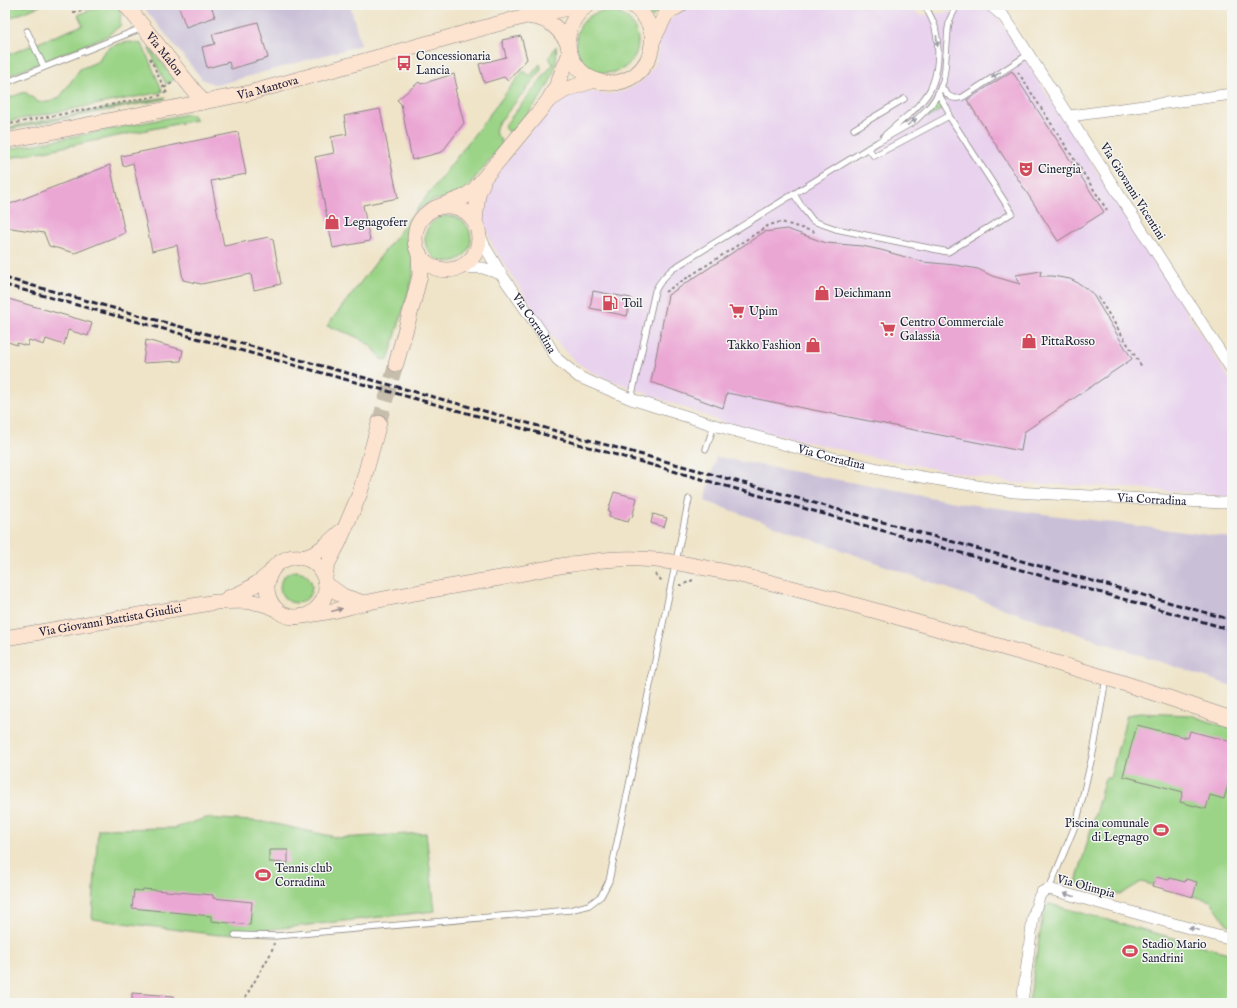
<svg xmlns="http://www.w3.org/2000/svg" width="1237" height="1008" font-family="'IM FELL English',serif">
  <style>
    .built { fill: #e8d2ee }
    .industrial { fill: #c9bfd7 }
    .green { fill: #9bd487; stroke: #5e7b61 }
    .building { fill: #eba7d4 }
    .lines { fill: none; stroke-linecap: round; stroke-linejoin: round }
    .secondary-tunnel { stroke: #c6bdac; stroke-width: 15; stroke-dasharray: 15 8; stroke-linecap: butt }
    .lane-casing { stroke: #888382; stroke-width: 7 }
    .street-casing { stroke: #888382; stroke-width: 12 }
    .secondary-casing { stroke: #888382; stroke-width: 16 }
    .path { stroke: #888382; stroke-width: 2; stroke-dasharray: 3 3; stroke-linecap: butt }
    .lane { stroke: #fff; stroke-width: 5.5 }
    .street { stroke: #fff; stroke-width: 11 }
    .secondary { stroke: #fde4d1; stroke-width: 15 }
    .rail { stroke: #22223b; stroke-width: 3; stroke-dasharray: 6 3; stroke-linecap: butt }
    .oneway { fill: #9c9ca7 }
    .oneway2 { fill: #9a8d8e }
    .labels { text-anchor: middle; stroke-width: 3; stroke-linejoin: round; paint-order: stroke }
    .street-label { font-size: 12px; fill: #22223b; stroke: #f6f6f2 }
    .poi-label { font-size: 12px; fill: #22223b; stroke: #f6f6f2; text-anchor: start }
  </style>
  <rect width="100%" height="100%" fill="#f6f6f2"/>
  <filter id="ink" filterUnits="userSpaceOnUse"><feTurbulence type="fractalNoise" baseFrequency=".025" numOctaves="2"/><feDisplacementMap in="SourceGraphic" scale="8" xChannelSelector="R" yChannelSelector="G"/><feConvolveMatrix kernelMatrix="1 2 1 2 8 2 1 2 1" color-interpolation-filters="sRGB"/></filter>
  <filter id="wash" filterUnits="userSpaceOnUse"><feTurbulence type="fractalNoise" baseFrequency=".012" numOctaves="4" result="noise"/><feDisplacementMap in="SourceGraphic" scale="16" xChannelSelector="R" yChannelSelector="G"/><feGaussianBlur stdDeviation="0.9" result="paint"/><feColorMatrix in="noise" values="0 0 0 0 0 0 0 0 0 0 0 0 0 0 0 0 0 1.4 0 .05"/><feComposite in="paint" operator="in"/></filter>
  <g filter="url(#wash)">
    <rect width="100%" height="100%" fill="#efe4c8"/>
    <path class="built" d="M697,5H903L921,15L962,11L969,7L976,6L984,7L990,9L999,19L1012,39L1232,383V496L1119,487L1013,483L877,458L722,422L595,374L576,362L554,339L494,249L480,212L486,188L551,106L558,101L578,92L585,91L608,94L625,91L638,84L645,78L655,65L657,57L660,39L671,18L684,9Z"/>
    <path class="industrial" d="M143,5H350L361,45L221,84H213L202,79L144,8Z
      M716,457L966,504L1232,538V686L1005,609L705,501Z"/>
    <path class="green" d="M5,5H42L5,20Z
      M103,5H116L121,12L120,26L107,36L5,77V56L83,25L78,15Z
      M642,5H664L652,18Z
      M576 42a31 31 0 1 1 62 0a31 31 0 1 1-62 0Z
      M130,42L142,44L162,90V92L5,122V99L25,92L38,102H49L60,97L80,69L99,61C103,47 118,43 130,42Z
      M556,46C561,81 533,106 513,131H508L505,128L506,124L553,64L549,58Z
      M150,48L175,79L166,84L149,49Z
      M540,64L541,68L540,72L497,125L495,132L502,142L501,146L465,190L446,198L435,200L429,202L417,211L412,218L406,233L407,243L413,262V277L388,360L381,359C371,339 347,333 327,326L523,71L530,76Z
      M165,97V99L5,130V128Z
      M936,99H938L944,108L927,118L925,116Z
      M187,114L193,115L196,120L5,159V150Z
      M425 239a23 23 0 1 1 46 0a23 23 0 1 1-46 0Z
      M280 587a16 16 0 1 1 32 0a16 16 0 1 1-32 0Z
      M1140,713L1190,715L1232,729V926L1227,924L1211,901L1141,882L1120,895L1076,883L1105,778H1110L1127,715Z
      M206,818L266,822L340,838L426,833L435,911L219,935L92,919L98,829L175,828Z
      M1049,904L1232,954V1003H1029L1044,908Z"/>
    <g id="blocks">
      <path class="building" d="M178,5H211L215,17L186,27Z
        M258,22L268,58L231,69L229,62L207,68L202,47L215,44L212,34Z
        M521,36L527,59L508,81L504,77L484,83L479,64L506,57L502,40Z
        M1012,71L1104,212L1058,241L967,100Z
        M454,74L457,88L455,89L464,123L442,152L412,160L401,104L397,100L419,82L421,84Z
        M380,109L398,198L363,205L370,241L333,248L315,157L334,153L331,137L347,134L344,116Z
        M238,132L246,174L211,181L224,246L269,237L273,239L281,284L254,290L251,274L201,284L183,280L177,245L152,251L133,163L123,166L121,156Z
        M110,165L125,233L75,253L49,246L44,233L5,227V206Z
        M787,229L826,243L862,246L881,250L923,262L955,265L978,269L992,276L1020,284L1016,275L1041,271L1040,276H1052L1070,279L1080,284L1092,293L1132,359L1024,432L1021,451L727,393L723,408L651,382L668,295L764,232Z
        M593,291L631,298L627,316L590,308Z
        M5,298L92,323L88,336L68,330L64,345L46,339L44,345L29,340L27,346L17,343V345L5,341Z
        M146,340L183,350L181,361L143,363Z
        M614,492L637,498L632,518L630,517L628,522L609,517L610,512L608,511Z
        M653,514L667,518L664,527L651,523Z
        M1137,725L1188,738L1190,731L1232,742V778H1230L1224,799L1210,795L1206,809L1180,802L1183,792L1123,776Z
        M269,850H288V863L269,862Z
        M1156,877L1169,880L1170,878L1185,882L1186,879L1197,882L1193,897L1153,886Z
        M143,889L213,895V898L252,902L250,925L211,921V916L132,908L134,890L142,891Z
        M132,993L174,996V1003H132Z"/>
    </g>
  </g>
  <g filter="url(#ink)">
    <use href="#blocks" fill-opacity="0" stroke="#888382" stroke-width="1"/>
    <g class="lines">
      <path class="secondary-tunnel" d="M379,423L396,364"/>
      <defs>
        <path id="lane" d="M27,31L44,67
          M5,83L142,28
          M941,86C947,95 951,101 963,97L1029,54
          M938,93L948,110L949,116
          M854,129L904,99
          M884,136C899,122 920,108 930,90C939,72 940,47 935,27C933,20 928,12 925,5
          M794,194L800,204L813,221L836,229L948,252L1012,213L949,116L874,156L868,148
          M631,399L655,291C660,281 665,275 674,268L878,142L915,121L930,106L937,96L943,82L945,69L948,29L950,19L957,5
          M706,449L714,425
          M1049,889L1077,821L1094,748L1106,678
          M235,935L276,936L570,910L589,905L601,896L609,881L689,499"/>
        <g id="street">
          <path d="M990,5L1004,17L1011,27L1232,370"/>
          <path d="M1070,116L1232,94"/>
          <path id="s1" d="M479,232L485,247L501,274L542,333L557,359L579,377L631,399L714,425L837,459L883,470L928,478L1014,492L1223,503L1232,502"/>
          <path d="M460,267L483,268L501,274"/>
          <path d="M1022,1003L1033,918L1039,897L1042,892L1049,889L1232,940"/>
        </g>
        <g id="secondary">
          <path id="s2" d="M126,5L203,102"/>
          <path d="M587,5C540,42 589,106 635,75C645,67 651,56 652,44C654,28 645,14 632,5"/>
          <path d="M531,17C549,18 559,29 568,43"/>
          <path d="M653,40L666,14L680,5"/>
          <path d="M549,100L567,89L595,80"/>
          <path id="s3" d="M5,141L249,93L526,16L586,5"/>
          <circle cx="447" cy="238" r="32"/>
          <path d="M435,208L464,197L474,190L548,101L556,87L570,53"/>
          <path d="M475,222L478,194L483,182"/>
          <path d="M396,364L413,303L420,275L419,253"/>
          <path d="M303,558L314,554L326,545L340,532"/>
          <path d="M325,577L327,565L339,542L360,493L379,423"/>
          <path d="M326,584L343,596L364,603"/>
          <path d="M228,598C244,593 256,585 269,574"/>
          <path d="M308,615C346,594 317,542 282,561C258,574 264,613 292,617C298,617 303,616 309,615C317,613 324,613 332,611C343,609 354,605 365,603C410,593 455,586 500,578C539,570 579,561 619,559C656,557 691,565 726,572C781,584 834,599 887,614C960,635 1034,656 1107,678C1149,691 1190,705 1232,719"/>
          <path id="s4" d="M5,638L216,602C239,601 252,599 275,608"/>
        </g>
      </defs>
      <use href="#lane" class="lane-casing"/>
      <use href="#street" class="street-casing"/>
      <use href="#secondary" class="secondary-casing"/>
      <path class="path" d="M73,12H78L93,5
        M150,58L164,88
        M1018,72L1107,210
        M167,93L164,88L172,83
        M5,125L162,95L166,92
        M665,292L769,225L781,222L815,232
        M1098,297L1142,367
        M655,574L663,582
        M679,585H682L693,580
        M242,1003L271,953L274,943"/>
      <use href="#lane" class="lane"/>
      <use href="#street" class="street"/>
      <use href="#secondary" class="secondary"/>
      <path class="rail" d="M5,278L704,472L1232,620
        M5,285L557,438L1232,630"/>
    </g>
    <defs><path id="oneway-solid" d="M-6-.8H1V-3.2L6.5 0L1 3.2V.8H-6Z"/></defs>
    <g class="oneway">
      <use href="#oneway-solid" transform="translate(937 41) rotate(83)"/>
      <use href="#oneway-solid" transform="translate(996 75) rotate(147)"/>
      <use href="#oneway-solid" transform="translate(912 122) rotate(-35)"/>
      <use href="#oneway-solid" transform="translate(1069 895) rotate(-165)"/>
      <use href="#oneway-solid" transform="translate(1194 929) rotate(-165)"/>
    </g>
    <use class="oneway2" href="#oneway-solid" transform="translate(337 610) rotate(-15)"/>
  </g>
  <defs>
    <symbol id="bus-bare" viewBox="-9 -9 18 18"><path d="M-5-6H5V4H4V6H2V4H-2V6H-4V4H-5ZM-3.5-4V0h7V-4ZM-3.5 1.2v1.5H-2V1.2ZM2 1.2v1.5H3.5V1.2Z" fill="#d1495b" stroke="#f6f6f2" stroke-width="2.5" paint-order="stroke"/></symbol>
    <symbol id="theatre-bare" viewBox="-9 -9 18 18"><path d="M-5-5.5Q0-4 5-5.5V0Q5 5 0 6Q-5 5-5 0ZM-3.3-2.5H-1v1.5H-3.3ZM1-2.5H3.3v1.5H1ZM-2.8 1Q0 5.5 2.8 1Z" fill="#d1495b" stroke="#f6f6f2" stroke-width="2.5" paint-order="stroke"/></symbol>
    <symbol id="shop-bare" viewBox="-9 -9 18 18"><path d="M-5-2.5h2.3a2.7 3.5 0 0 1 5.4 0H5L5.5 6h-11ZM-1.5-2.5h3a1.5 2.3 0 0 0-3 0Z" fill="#d1495b" stroke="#f6f6f2" stroke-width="2.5" paint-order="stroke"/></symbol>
    <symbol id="fuel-bare" viewBox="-9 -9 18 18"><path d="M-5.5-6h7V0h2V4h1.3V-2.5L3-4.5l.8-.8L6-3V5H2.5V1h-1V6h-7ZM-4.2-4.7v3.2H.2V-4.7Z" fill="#d1495b" stroke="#f6f6f2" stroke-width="2.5" paint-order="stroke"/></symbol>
    <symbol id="supermarket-bare" viewBox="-9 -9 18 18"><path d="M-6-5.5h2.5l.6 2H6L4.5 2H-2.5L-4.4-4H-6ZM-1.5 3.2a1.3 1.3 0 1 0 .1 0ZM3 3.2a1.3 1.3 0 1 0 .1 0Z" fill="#d1495b" stroke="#f6f6f2" stroke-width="2.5" paint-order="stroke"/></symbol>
    <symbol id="stadium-bare" viewBox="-9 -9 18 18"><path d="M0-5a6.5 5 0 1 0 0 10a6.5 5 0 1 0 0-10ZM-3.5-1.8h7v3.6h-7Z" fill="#d1495b" stroke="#f6f6f2" stroke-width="2.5" paint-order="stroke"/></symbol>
  </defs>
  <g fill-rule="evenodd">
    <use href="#bus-bare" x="393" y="52" width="22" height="22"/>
    <use href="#theatre-bare" x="1015" y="158" width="22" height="22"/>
    <use href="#shop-bare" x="321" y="211" width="22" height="22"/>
    <use href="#shop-bare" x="811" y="282" width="22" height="22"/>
    <use href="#fuel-bare" x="599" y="292" width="22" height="22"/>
    <use href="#supermarket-bare" x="726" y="300" width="22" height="22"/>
    <use href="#supermarket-bare" x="877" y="318" width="22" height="22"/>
    <use href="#shop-bare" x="1018" y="330" width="22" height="22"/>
    <use href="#shop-bare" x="802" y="334" width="22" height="22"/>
    <use href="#stadium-bare" x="1150" y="819" width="22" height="22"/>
    <use href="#stadium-bare" x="252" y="864" width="22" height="22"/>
    <use href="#stadium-bare" x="1119" y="940" width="22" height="22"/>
  </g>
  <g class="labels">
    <g class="street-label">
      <text dy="4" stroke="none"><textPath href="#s2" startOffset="62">Via Malon</textPath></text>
      <text dy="4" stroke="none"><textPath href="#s3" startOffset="268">Via Mantova</textPath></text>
      <text transform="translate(1133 191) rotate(58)" y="4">Via Giovanni Vicentini</text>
      <text dy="4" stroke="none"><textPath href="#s1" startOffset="107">Via Corradina</textPath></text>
      <text dy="4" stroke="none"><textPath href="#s1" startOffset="443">Via Corradina</textPath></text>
      <text dy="4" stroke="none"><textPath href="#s1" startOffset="767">Via Corradina</textPath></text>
      <text dy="4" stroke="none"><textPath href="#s4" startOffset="107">Via Giovanni Battista Giudici</textPath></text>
      <text transform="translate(1086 886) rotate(15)" y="4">Via Olimpia</text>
    </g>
    <g class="poi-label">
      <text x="416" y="60">Concessionaria<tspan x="416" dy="14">Lancia</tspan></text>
      <text x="1038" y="173">Cinergia</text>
      <text x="344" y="226">Legnagoferr</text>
      <text x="834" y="297">Deichmann</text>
      <text x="622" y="307">Toil</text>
      <text x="749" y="315">Upim</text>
      <text x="900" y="326">Centro Commerciale<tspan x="900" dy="14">Galassia</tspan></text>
      <text x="1041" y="345">PittaRosso</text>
      <text x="801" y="349" text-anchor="end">Takko Fashion</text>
      <text x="1149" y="827" text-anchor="end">Piscina comunale<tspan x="1149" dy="14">di Legnago</tspan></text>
      <text x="275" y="872">Tennis club<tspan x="275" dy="14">Corradina</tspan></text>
      <text x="1142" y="948">Stadio Mario<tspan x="1142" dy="14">Sandrini</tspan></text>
    </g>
  </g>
  <rect width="1237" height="1008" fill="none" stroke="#f6f6f2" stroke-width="20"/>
</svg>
